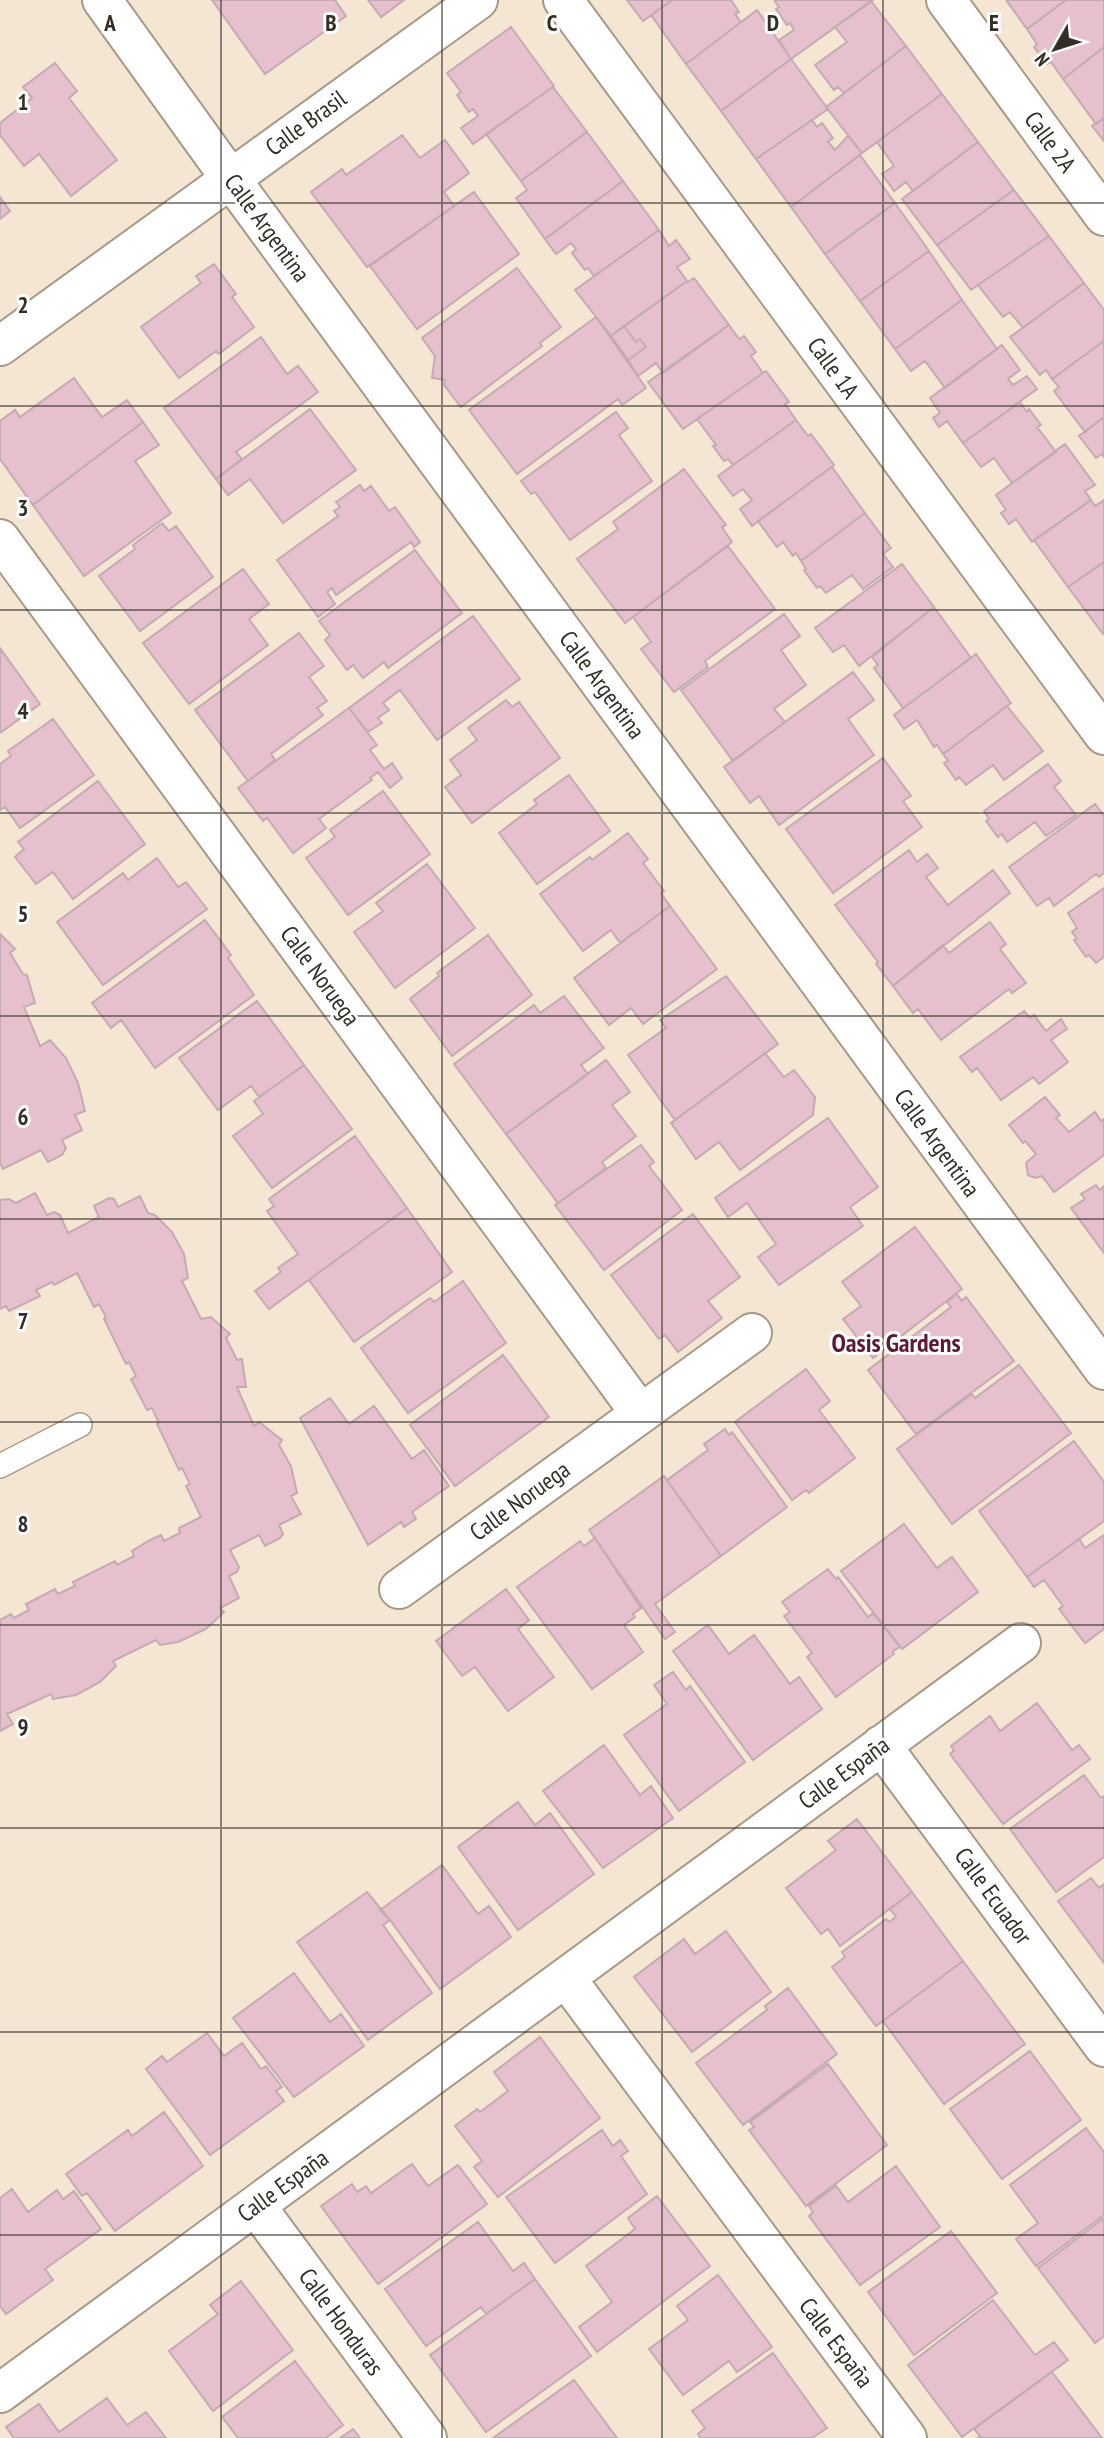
<svg xmlns="http://www.w3.org/2000/svg" width="1104" height="2438" font-family="'PT Sans Narrow',sans-serif">
  <style>
    .building { fill: #e6c0cd; stroke: #c4abb3; stroke-width: 2 }
    .lines { fill: none; stroke-linecap: round; stroke-linejoin: round }
    .service-casing { stroke: #a69987; stroke-width: 26 }
    .minor-casing { stroke: #a69987; stroke-width: 42 }
    .service { stroke: #fff; stroke-width: 23 }
    .minor { stroke: #fff; stroke-width: 38 }
    .grid { fill: none; stroke: #332e26; stroke-width: 2; stroke-opacity: 0.55 }
    .labels { text-anchor: middle; stroke-width: 6; stroke-linejoin: round; paint-order: stroke }
    .street-label { font-size: 24px; fill: #332e26; stroke: #fff }
    .neighbourhood-label { font-size: 26px; font-weight: bold; fill: #5d1a33; stroke: #fff }
    .grid-label { font-size: 23px; text-anchor: middle; font-weight: bold; fill: #332e26; stroke: #fff; stroke-width: 6; stroke-linejoin: round; paint-order: stroke }
  </style>
  <rect width="100%" height="100%" fill="#f4e6d3"/>
  <path class="building" d="M212,0H335L346,16L265,74Z
    M368,0H404L381,17Z
    M627,0H672L643,21Z
    M672,0H731L739,12L735,14L741,22L686,64L651,15Z
    M774,0H873L791,59L779,40L794,30L790,23L787,25L776,9L779,7Z
    M1006,0H1066L1027,29Z
    M1066,0H1104V47L1063,79L1051,62L1047,64L1034,47L1037,44L1027,29Z
    M871,1L906,46L844,93L838,87L834,90L815,65L847,42L835,27Z
    M757,10L791,59L721,111L686,64Z
    M511,27L554,86L473,144L461,128L478,116L473,109L469,112L457,95L461,92L447,73Z
    M906,46L942,94L862,153L826,107Z
    M1104,47V118L1096,124L1063,79Z
    M791,59L828,109L756,159L721,111Z
    M55,63L77,91L69,98L117,160L71,196L39,154L24,166L0,135V123L32,98L23,87Z
    M553,87L587,132L521,181L486,134Z
    M942,94L978,142L913,191L906,182L894,191L882,174L894,166L877,142Z
    M1104,118V141L1092,126Z
    M812,120L817,127L822,123L833,138L828,142L835,150L848,136L862,153L791,207L756,159Z
    M587,132L623,181L545,239L516,198L527,190L521,181Z
    M402,135L420,158L445,140L469,173L444,192L454,206L367,267L311,192L342,169L346,175Z
    M978,142L1014,190L937,245L902,199Z
    M860,155L895,203L825,254L791,207Z
    M623,181L659,230L594,276L588,268L585,270L572,253L576,249L571,243L556,254L545,239Z
    M1014,190L1049,236L971,290L937,245Z
    M474,192L519,254L417,329L370,266Z
    M0,197L10,211L0,219Z
    M895,203L929,251L860,301L825,254Z
    M659,230L669,246L676,240L690,259L677,267L687,281L611,336L575,290Z
    M1049,236L1084,283L1023,328L1010,312L1003,317L978,285Z
    M929,251L962,300L895,349L860,301Z
    M214,264L236,294L232,297L254,327L219,354L216,351L179,378L141,327L201,283L196,276Z
    M517,268L561,327L540,343L542,346L461,407L444,385L445,380L432,378L435,356L422,338Z
    M694,278L729,325L663,373L656,363L638,376L628,360L646,347L640,339L636,342L624,326L687,281L688,282Z
    M1084,283L1104,310V341L1052,379L1046,370L1040,375L1010,337Z
    M962,300L997,349L945,388L925,361L911,371L895,349Z
    M596,317L646,388L622,405L618,399L517,474L469,410Z
    M729,325L739,339L744,336L756,352L751,356L763,373L683,429L648,382Z
    M624,326L636,342L640,339L646,347L628,360L611,336Z
    M261,337L287,374L298,366L318,392L236,452L242,459L216,479L164,408Z
    M1104,341V417L1085,432L1054,391L1059,387L1052,379Z
    M1002,345L1020,370L1008,379L1013,385L1027,376L1037,389L963,443L947,421L939,427L933,418L940,413L930,398Z
    M766,371L789,402L785,404L796,420L733,465L728,459L724,461L713,446L716,445L697,419Z
    M74,378L102,417L127,400L143,422L33,505L0,459V421L15,410L20,417Z
    M1020,402L1027,412L1029,409L1041,425L1037,427L1056,452L1012,483L994,458L981,467L963,443Z
    M310,409L356,470L283,523L250,479L228,495L216,479Z
    M616,412L628,428L619,435L652,481L570,540L535,492L531,494L521,481Z
    M1104,417V457L1102,454L1096,458L1079,436Z
    M796,420L808,436L811,434L834,465L752,526L740,509L752,500L743,489L733,496L718,476Z
    M143,422L159,445L135,461L171,513L84,576L33,505Z
    M1065,444L1095,485L1085,491L1091,500L1032,542L1016,519L1009,524L1001,513L1006,510L996,495Z
    M832,467L865,513L801,561L796,553L793,556L783,542L777,547L758,521Z
    M684,469L726,525L722,527L732,542L625,623L577,559L618,529L613,522Z
    M360,485L364,491L371,486L389,511L395,507L420,542L414,547L411,542L336,595L332,588L327,592L335,604L318,617L277,560L338,516L334,511L340,507L336,502Z
    M1091,500L1095,506L1104,500V562L1068,587L1034,540Z
    M865,513L891,548L883,554L893,567L863,589L852,575L826,593L820,586L817,588L804,570L806,569L801,561Z
    M162,523L169,531L176,526L213,577L140,631L99,576L135,549L133,545Z
    M728,546L775,609L705,661L708,667L674,692L641,649L651,642L633,617Z
    M415,550L462,613L388,668L384,662L363,678L353,665L347,670L325,640L330,635L319,621Z
    M1104,562V633L1103,634L1068,587Z
    M902,564L934,607L859,666L844,645L833,652L815,628Z
    M243,569L269,604L249,619L268,645L189,704L143,643Z
    M934,607L971,658L903,708L874,668L878,665L872,657Z
    M784,614L800,636L781,650L806,685L774,709L785,722L733,761L681,690Z
    M473,616L520,679L437,740L400,690L383,703L389,710L378,718L382,723L368,732L349,708Z
    M299,633L324,666L309,677L327,701L317,708L323,715L271,754L275,760L248,781L195,710Z
    M0,648L40,704L0,733Z
    M976,654L1011,703L943,754L937,745L934,747L917,720L904,729L894,715Z
    M853,672L874,700L848,719L874,755L779,825L759,796L750,803L724,767Z
    M506,700L512,707L519,702L560,758L472,823L445,787L461,775L450,760L477,740L468,728Z
    M1007,706L1043,751L1004,780L993,765L966,785L959,777L956,780L944,763L948,761L943,754Z
    M349,708L377,745L370,750L384,769L392,763L402,778L390,788L378,772L370,778L372,780L319,819L326,828L293,853L267,818L263,821L238,788Z
    M53,719L94,775L20,828L5,807L0,810V764L11,756L8,751Z
    M883,758L911,796L903,801L922,827L833,893L786,829Z
    M1048,764L1061,781L1054,787L1076,815L1046,836L1035,822L1007,842L1002,834L998,837L986,821L989,819L984,811Z
    M569,775L610,831L537,884L499,833L537,804L534,800Z
    M98,781L145,844L73,899L53,872L36,884L15,857L24,849L18,842Z
    M383,791L430,854L348,915L306,858L335,837L330,830Z
    M1095,804L1104,816V873L1099,877L1096,874L1054,906L1049,898L1037,906L1009,867Z
    M628,833L648,859L643,863L664,891L661,893L670,906L620,943L611,930L583,951L540,894L590,857L592,860Z
    M909,850L917,862L927,854L938,868L926,877L948,905L993,870L1010,893L893,986L876,964L878,962L835,905Z
    M157,858L178,887L186,882L207,909L103,985L57,922L123,873L128,880Z
    M427,864L475,928L395,988L354,932L383,911L376,903Z
    M1104,888V957L1096,963L1089,955L1086,957L1074,940L1077,939L1072,932L1077,928L1068,913Z
    M670,906L717,969L643,1024L631,1008L609,1025L574,978Z
    M205,920L231,955L228,958L254,995L155,1068L121,1020L111,1028L92,1003Z
    M990,922L1006,944L1000,949L1026,983L1012,993L1009,989L941,1040L918,1009L913,1013L893,986L943,945L949,953Z
    M0,934L15,949L10,953L23,974L27,975L35,1003L24,1007L40,1046L50,1040L66,1058L78,1083L85,1111L75,1115L82,1130L62,1140L66,1148L62,1155L48,1162L41,1150L3,1169L0,1163Z
    M488,935L532,995L452,1056L410,999L439,976L437,973Z
    M726,976L778,1044L675,1120L628,1055L666,1028L660,1020Z
    M564,996L604,1048L581,1065L588,1074L506,1134L454,1064L534,1005L540,1013Z
    M257,1001L304,1065L259,1097L251,1086L218,1110L179,1058Z
    M1024,1011L1030,1018L1034,1015L1046,1031L1061,1019L1067,1029L1051,1040L1068,1062L1039,1084L1033,1077L1001,1100L977,1068L972,1072L960,1057Z
    M765,1053L784,1077L794,1070L815,1097L813,1115L740,1170L719,1142L696,1159L671,1123Z
    M606,1060L630,1092L612,1105L636,1136L602,1162L606,1168L558,1203L506,1134Z
    M304,1065L352,1129L272,1188L233,1136L263,1114L254,1101Z
    M1045,1097L1060,1115L1056,1118L1069,1132L1095,1112L1101,1121L1104,1119V1155L1054,1192L1042,1176L1035,1178L1028,1175L1026,1163L1036,1154L1025,1141L1023,1143L1009,1125Z
    M828,1118L878,1187L850,1207L863,1226L779,1285L758,1257L776,1244L747,1203L728,1217L715,1198Z
    M355,1136L407,1208L269,1309L255,1291L281,1272L278,1268L298,1254L267,1211L274,1206L269,1199Z
    M641,1145L654,1162L649,1166L682,1210L604,1270L555,1205Z
    M1096,1185L1100,1190L1104,1186V1253L1071,1208L1085,1199L1081,1194Z
    M35,1193L47,1215L54,1212L60,1215L68,1233L99,1217L94,1206L109,1198L114,1199L118,1207L140,1196L148,1213L155,1215L172,1232L184,1254L188,1278L182,1281L201,1319L211,1317L230,1334L226,1338L237,1360L242,1359L246,1387H237L254,1426L259,1422L282,1440L279,1445L291,1466L297,1493L291,1496L301,1514L279,1525L283,1534L280,1538L265,1546L259,1535L230,1550L239,1567L237,1572L229,1576L239,1598L220,1608L224,1612L206,1629L178,1642L160,1645L156,1640L113,1661L116,1666L100,1682L76,1695L53,1699L51,1694L7,1714L13,1724L0,1731V1620L11,1614L14,1618L29,1610L26,1604L55,1589L58,1594L75,1586L73,1582L115,1561L117,1565L134,1556L132,1551L150,1540L161,1535L164,1541L180,1533L179,1528L201,1517L186,1486L190,1484L182,1468L179,1470L157,1424L159,1423L152,1408L147,1410L131,1379L136,1376L129,1362L126,1364L104,1319L106,1317L99,1304L94,1307L77,1273L54,1285L52,1282L36,1290L40,1296L9,1311L6,1306L0,1309V1200L9,1199L16,1203Z
    M407,1208L452,1272L354,1342L309,1280Z
    M693,1214L740,1277L708,1301L722,1318L678,1352L665,1335L659,1339L611,1275Z
    M915,1227L962,1289L873,1358L843,1319L861,1306L842,1282Z
    M463,1281L506,1343L408,1413L361,1348L430,1298L434,1302Z
    M957,1294L962,1301L966,1297L1014,1361L916,1434L868,1370L951,1307L947,1302Z
    M503,1355L549,1417L455,1486L410,1425Z
    M1019,1365L1071,1433L952,1524L897,1449L972,1394L975,1398Z
    M806,1369L830,1401L819,1410L855,1458L809,1493L806,1490L792,1500L735,1422Z
    M330,1398L349,1424L374,1406L412,1459L424,1450L449,1486L412,1512L416,1519L404,1527L401,1522L368,1545L300,1418Z
    M725,1429L729,1435L732,1432L787,1507L721,1556L667,1480L708,1450L704,1444Z
    M1074,1441L1104,1482V1521L1027,1577L979,1511Z
    M664,1476L721,1556L655,1604L675,1632L665,1639L589,1530Z
    M904,1524L937,1568L952,1557L978,1592L902,1649L841,1571Z
    M1104,1535V1629L1085,1643L1059,1609L1063,1606L1044,1580L1034,1587L1027,1577L1079,1539L1085,1548Z
    M595,1538L641,1608L633,1614L635,1617L624,1625L643,1652L592,1689L517,1587L580,1541L584,1546Z
    M828,1569L836,1579L838,1577L868,1617L873,1613L900,1647L893,1651L894,1654L836,1697L807,1657L812,1653L784,1616L790,1612L782,1602Z
    M506,1589L529,1620L518,1629L554,1677L508,1711L475,1667L462,1676L436,1641Z
    M708,1625L729,1654L754,1635L790,1684L799,1677L822,1709L753,1760L673,1651Z
    M673,1672L686,1690L690,1686L745,1762L679,1811L624,1735L667,1704L654,1685Z
    M1037,1703L1072,1750L1079,1745L1090,1759L1003,1824L950,1754L954,1751L951,1746L990,1716L1000,1731Z
    M604,1745L640,1795L651,1786L673,1818L603,1868L543,1791Z
    M1084,1775L1101,1798L1104,1796V1857L1056,1892L1010,1829Z
    M518,1802L535,1825L550,1813L594,1874L518,1930L458,1847Z
    M857,1819L912,1892L840,1946L828,1929L821,1934L786,1888L836,1850L828,1841Z
    M442,1865L478,1914L489,1906L511,1937L440,1989L390,1920L380,1910Z
    M1091,1878L1099,1888L1104,1884V1963L1058,1901Z
    M367,1892L390,1920L383,1925L432,1993L368,2040L297,1942Z
    M912,1892L963,1961L876,2026L832,1967L845,1957L842,1952L886,1919L889,1922L896,1917L890,1909Z
    M726,1931L771,1992L692,2052L634,1977L684,1939L695,1954Z
    M963,1961L1025,2044L944,2104L883,2021Z
    M294,1973L330,2022L341,2014L364,2046L294,2097L233,2018Z
    M788,1988L837,2054L743,2125L696,2063L767,2010L765,2006Z
    M207,2033L224,2056L242,2043L261,2069L266,2066L282,2087L276,2091L284,2101L210,2155L146,2069L162,2056L167,2062Z
    M540,2037L600,2118L498,2197L474,2167L482,2161L455,2126L477,2109L480,2112L508,2091L494,2072Z
    M1030,2051L1081,2120L1002,2179L950,2109Z
    M828,2064L887,2145L806,2206L749,2130L754,2127L750,2122Z
    M164,2112L203,2166L115,2231L87,2193L82,2196L66,2174L128,2130L132,2136Z
    M1086,2128L1104,2152V2215L1036,2266L1016,2239L1038,2223L1010,2185Z
    M602,2130L613,2146L620,2140L628,2151L621,2156L647,2194L555,2263L506,2197Z
    M412,2164L428,2186L458,2165L487,2204L378,2284L321,2206L352,2184L357,2192L366,2186L371,2193Z
    M896,2166L940,2227L860,2285L809,2216L813,2212L809,2206L836,2186L848,2202Z
    M12,2189L28,2212L57,2190L63,2199L74,2191L101,2229L45,2269L53,2280L6,2314L0,2306V2198Z
    M657,2196L710,2266L597,2352L579,2327L612,2302L586,2266L635,2229L628,2218Z
    M1104,2218V2336L1095,2343L1038,2268Z
    M478,2222L513,2271L524,2263L535,2279L486,2314L481,2307L426,2346L385,2289Z
    M951,2231L997,2293L914,2355L868,2292Z
    M718,2275L772,2347L737,2372L729,2361L683,2395L649,2349L688,2320L677,2306Z
    M535,2279L591,2356L486,2432L430,2355Z
    M241,2281L293,2350L213,2411L169,2351L218,2314L210,2305Z
    M993,2300L1035,2355L1054,2342L1068,2360L962,2437L908,2365Z
    M773,2353L827,2428L812,2438H700L698,2434L705,2428L692,2411Z
    M295,2361L343,2425L326,2438H238L222,2417Z
    M1052,2372L1102,2438H978L980,2436L974,2429Z
    M574,2380L617,2438H493Z
    M107,2398L127,2425L146,2412L166,2438H14L6,2427L39,2404L59,2432Z
    M353,2429L360,2438H340Z"/>
  <g class="lines">
    <defs>
      <path id="service" d="M0,1466L80,1425"/>
      <path id="minor" d="M102,0L230,178L1104,1370
        M563,0L1104,735
        M946,0L1104,216
        M0,346L478,0
        M0,539L640,1413
        M399,1589L752,1333
        M881,1745L1104,2047
        M566,1978L907,2438
        M256,2206L427,2438
        M0,2393L1021,1643"/>
    </defs>
    <use href="#service" class="service-casing"/>
    <use href="#minor" class="minor-casing"/>
    <use href="#service" class="service"/>
    <use href="#minor" class="minor"/>
  </g>
  <path class="grid" d="M221,0V2438M442,0V2438M662,0V2438M883,0V2438M0,203H1104M0,406H1104M0,610H1104M0,813H1104M0,1016H1104M0,1219H1104M0,1422H1104M0,1625H1104M0,1828H1104M0,2032H1104M0,2235H1104"/>
  <g class="labels">
    <g class="street-label">
      <text transform="translate(306 123) rotate(-36)" y="8">Calle Brasil</text>
      <text transform="translate(1050 142) rotate(54)" y="8">Calle 2A</text>
      <text transform="translate(267 228) rotate(54)" y="8">Calle Argentina</text>
      <text transform="translate(833 368) rotate(54)" y="8">Calle 1A</text>
      <text transform="translate(602 685) rotate(54)" y="8">Calle Argentina</text>
      <text transform="translate(320 976) rotate(54)" y="8">Calle Noruega</text>
      <text transform="translate(937 1143) rotate(54)" y="8">Calle Argentina</text>
      <text transform="translate(520 1501) rotate(-36)" y="8">Calle Noruega</text>
      <text transform="translate(844 1773) rotate(-36)" y="8">Calle España</text>
      <text transform="translate(993 1896) rotate(54)" y="8">Calle Ecuador</text>
      <text transform="translate(283 2186) rotate(-36)" y="8">Calle España</text>
      <text transform="translate(341 2322) rotate(54)" y="8">Calle Honduras</text>
      <text transform="translate(836 2343) rotate(53)" y="8">Calle España</text>
    </g>
    <g class="neighbourhood-label">
      <text x="896" y="1352">Oasis Gardens</text>
    </g>
  </g>
  <g class="grid-label">
    <text x="110" y="31">A</text>
    <text x="331" y="31">B</text>
    <text x="552" y="31">C</text>
    <text x="773" y="31">D</text>
    <text x="994" y="31">E</text>
    <text x="23" y="110">1</text>
    <text x="23" y="313">2</text>
    <text x="23" y="516">3</text>
    <text x="23" y="719">4</text>
    <text x="23" y="922">5</text>
    <text x="23" y="1125">6</text>
    <text x="23" y="1329">7</text>
    <text x="23" y="1532">8</text>
    <text x="23" y="1735">9</text>
  </g>
  <g transform="translate(1055 49) rotate(231)" stroke="#ffffff" stroke-width="5" paint-order="stroke">
  <path d="M0-5L12 26L0 18L-12 26Z" fill="#332e26"/>
  <text y="-10" font-size="19" font-weight="bold" text-anchor="middle" fill="#332e26">N</text>
  </g>
</svg>
